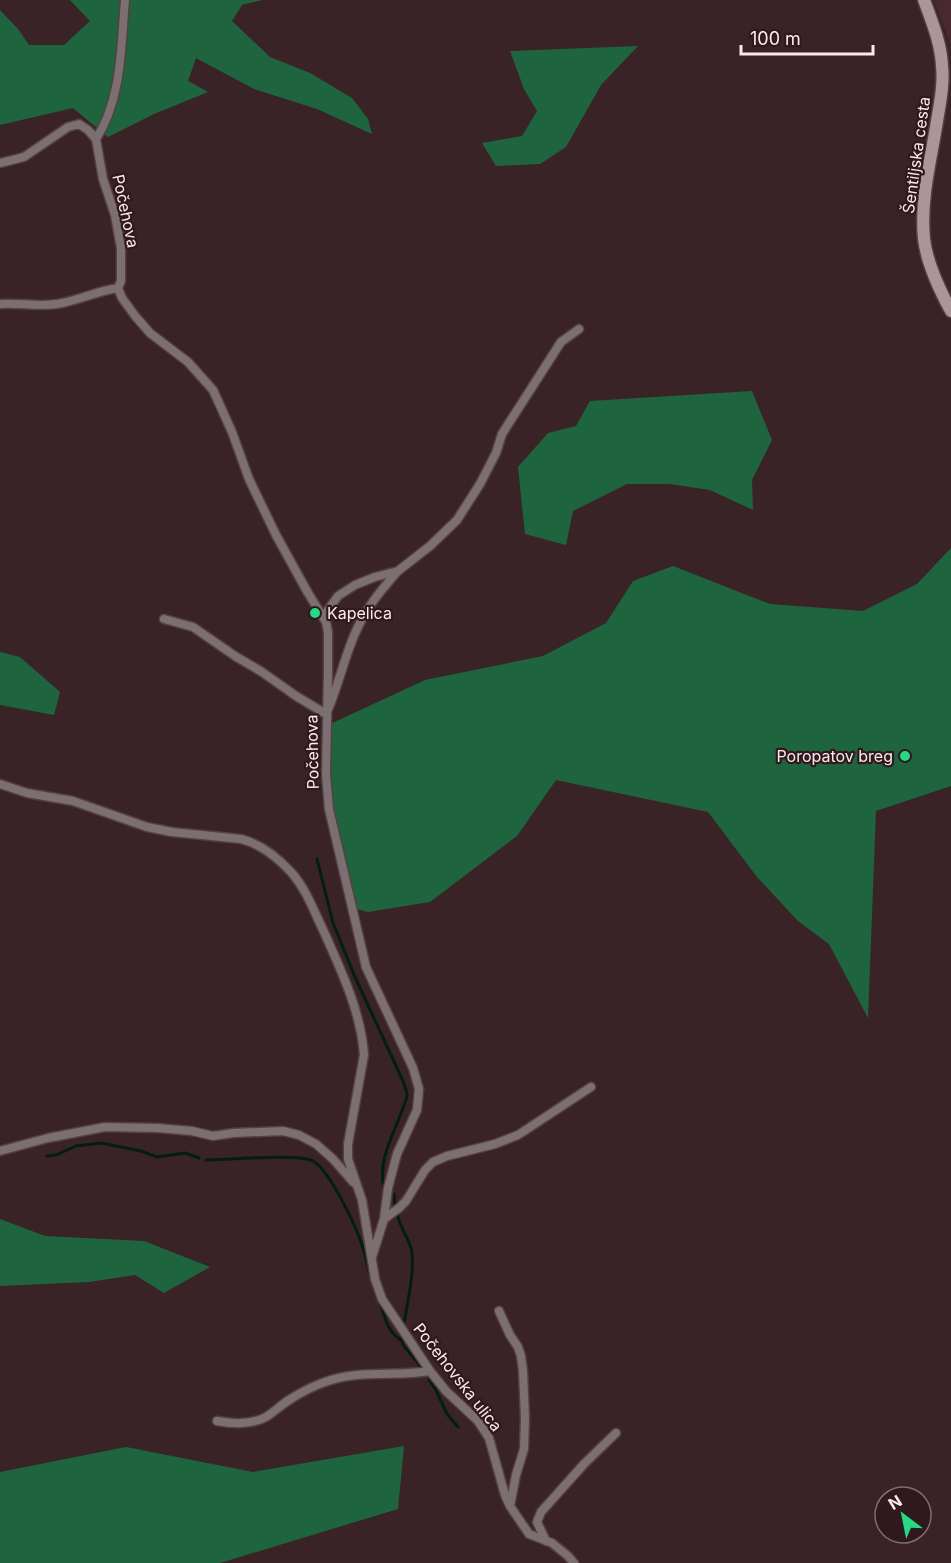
<svg xmlns="http://www.w3.org/2000/svg" width="951" height="1563" font-family="Inter,sans-serif">
  <style>
    .built { fill: #47292f }
    .forest { fill: #1e653f }
    .lines { fill: none; stroke-linecap: round; stroke-linejoin: round }
    .stream { stroke: #021e0e; stroke-width: 3 }
    .street-casing { stroke: #553f43; stroke-width: 11 }
    .secondary-casing { stroke: #553f43; stroke-width: 15 }
    .street { stroke: #7c6f71; stroke-width: 8 }
    .secondary { stroke: #aa9699; stroke-width: 12 }
    .poi-dot { fill: #27d885; stroke: #2f191e; stroke-width: 2 }
    .labels { text-anchor: middle; stroke-width: 4.5; stroke-linejoin: round; paint-order: stroke }
    .street-label { font-size: 16px; fill: #faeaec; stroke: #2f191e }
    .poi-label { font-size: 16px; fill: #faeaec; stroke: #2f191e; text-anchor: start }
  </style>
  <rect width="100%" height="100%" fill="#3a2327"/>
  <path class="built" d="M934,0H951V46Z"/>
  <path class="forest" d="M70,0H262L242,5L232,21L270,57L310,73L352,98L368,119L372,134L317,109L254,89L196,58L188,81L208,92L154,114L108,137L73,108L0,125V10L18,29L29,45H64L90,21Z
    M638,46L601,85L566,147L540,164L496,166L482,143L522,136L537,111L524,89L510,51Z
    M752,391L772,440L752,480L753,510L710,490L670,484H627L573,511L566,545L525,534L518,467L548,433L576,426L590,401Z
    M951,548V786L876,811L868,1018L829,944L798,921L757,877L708,812L556,780L517,836L430,902L368,912L350,907L328,812L326,726L425,680L543,656L606,623L633,581L673,566L770,604L863,611L917,584Z
    M0,652L20,657L60,692L54,715L0,705Z
    M0,1219L45,1236L144,1241L210,1267L164,1293L135,1275L89,1282L0,1286Z
    M404,1446L398,1509L220,1563H0V1472L126,1447L253,1472Z"/>
  <g class="lines">
    <path class="stream" d="M317,859L333,923L355,977L403,1081C404,1085 407,1091 407,1095C407,1099 404,1104 403,1108C394,1135 377,1159 384,1189
      M47,1156L56,1155L76,1146L101,1143L141,1151L157,1157L185,1153L199,1158
      M206,1160C226,1160 300,1153 313,1161C330,1171 356,1226 362,1245C366,1256 367,1266 371,1277
      M394,1194L395,1205
      M398,1216C400,1229 410,1239 412,1252C414,1275 408,1300 404,1323
      M379,1300C385,1316 386,1331 402,1341
      M401,1334L403,1345L423,1369
      M429,1380L436,1390L447,1414L458,1427"/>
    <defs>
      <path id="street" d="M96,139C122,99 121,46 125,0
        M0,163L24,157L68,127L79,124L88,130L96,139L103,179L115,215L121,248V281L118,288L122,298L136,317L150,333L188,362L213,390L232,432L249,479L276,535L308,593L326,622L328,632V672L326,774L329,809L366,967L413,1068L419,1089L417,1110L397,1154L388,1188L384,1219L372,1257
        M0,304C20,302 42,308 62,303C81,299 98,291 118,288
        M323,617L338,596L355,585L375,577L398,571L430,546L457,520L480,484L496,453L502,434L561,342L579,329
        M164,619L193,627L235,656L262,672L296,696L326,714C340,684 345,650 361,621C370,603 384,587 397,572
        M0,784L27,793L73,801L147,827L172,832L241,839C261,844 277,857 291,872C306,889 314,911 324,932C341,970 361,1012 364,1055L348,1144V1159L362,1200L375,1279L382,1299L430,1371L446,1391L478,1421L489,1438L505,1495L510,1506L529,1534L552,1543L568,1556L574,1563
        M0,1151L48,1138L105,1127L158,1128L192,1131L213,1136L233,1133L283,1131L299,1135L316,1144L333,1159L353,1182
        M384,1219L399,1208L406,1201L425,1170L433,1162L447,1156L495,1144L518,1135L591,1087
        M499,1311L510,1335L518,1347L521,1356L523,1371L525,1418L524,1449L516,1475L510,1506
        M217,1421C233,1424 251,1425 266,1417C274,1412 281,1405 289,1400C300,1393 313,1386 325,1382C360,1369 395,1377 430,1371
        M546,1541L537,1522L541,1512L584,1464L616,1433"/>
      <path id="secondary" d="M924,0C932,22 941,43 942,66C944,84 940,103 937,121C931,160 920,199 924,239C927,264 939,289 951,311"/>
    </defs>
    <use href="#street" class="street-casing"/>
    <use href="#secondary" class="secondary-casing"/>
    <use href="#street" class="street"/>
    <use href="#secondary" class="secondary"/>
  </g>
  <g class="poi-dot">
    <circle cx="315" cy="613" r="6"/>
    <circle cx="905" cy="756" r="6"/>
  </g>
  <g class="labels">
    <g class="street-label">
      <text transform="translate(916 155) rotate(-82)" y="6">Šentiljska cesta</text>
      <text transform="translate(126 211) rotate(78)" y="6">Počehova</text>
      <text transform="translate(312 752) rotate(-91)" y="6">Počehova</text>
      <text transform="translate(458 1377) rotate(52)" y="6">Počehovska ulica</text>
    </g>
    <g class="poi-label">
      <text x="327" y="619">Kapelica</text>
      <text x="893" y="762" text-anchor="end">Poropatov breg</text>
    </g>
  </g>
  <g transform="translate(903 1515) rotate(328)"><circle r="28" fill="#2f191e" stroke="#806d70" stroke-width="1.5"/>
  <path d="M0-4.5L10 22L0 15L-10 22Z" fill="#27d885"/>
  <text y="-9" font-size="16" font-weight="bold" text-anchor="middle" fill="#faeaec">N</text>
  </g>
  <path d="M741 45v9h132v-9" fill="none" stroke="#faeaec" stroke-width="3"/>
  <text x="750" y="45" font-size="18" fill="#faeaec" stroke="#2f191e" stroke-width="4.5" paint-order="stroke">100 m</text>
</svg>
